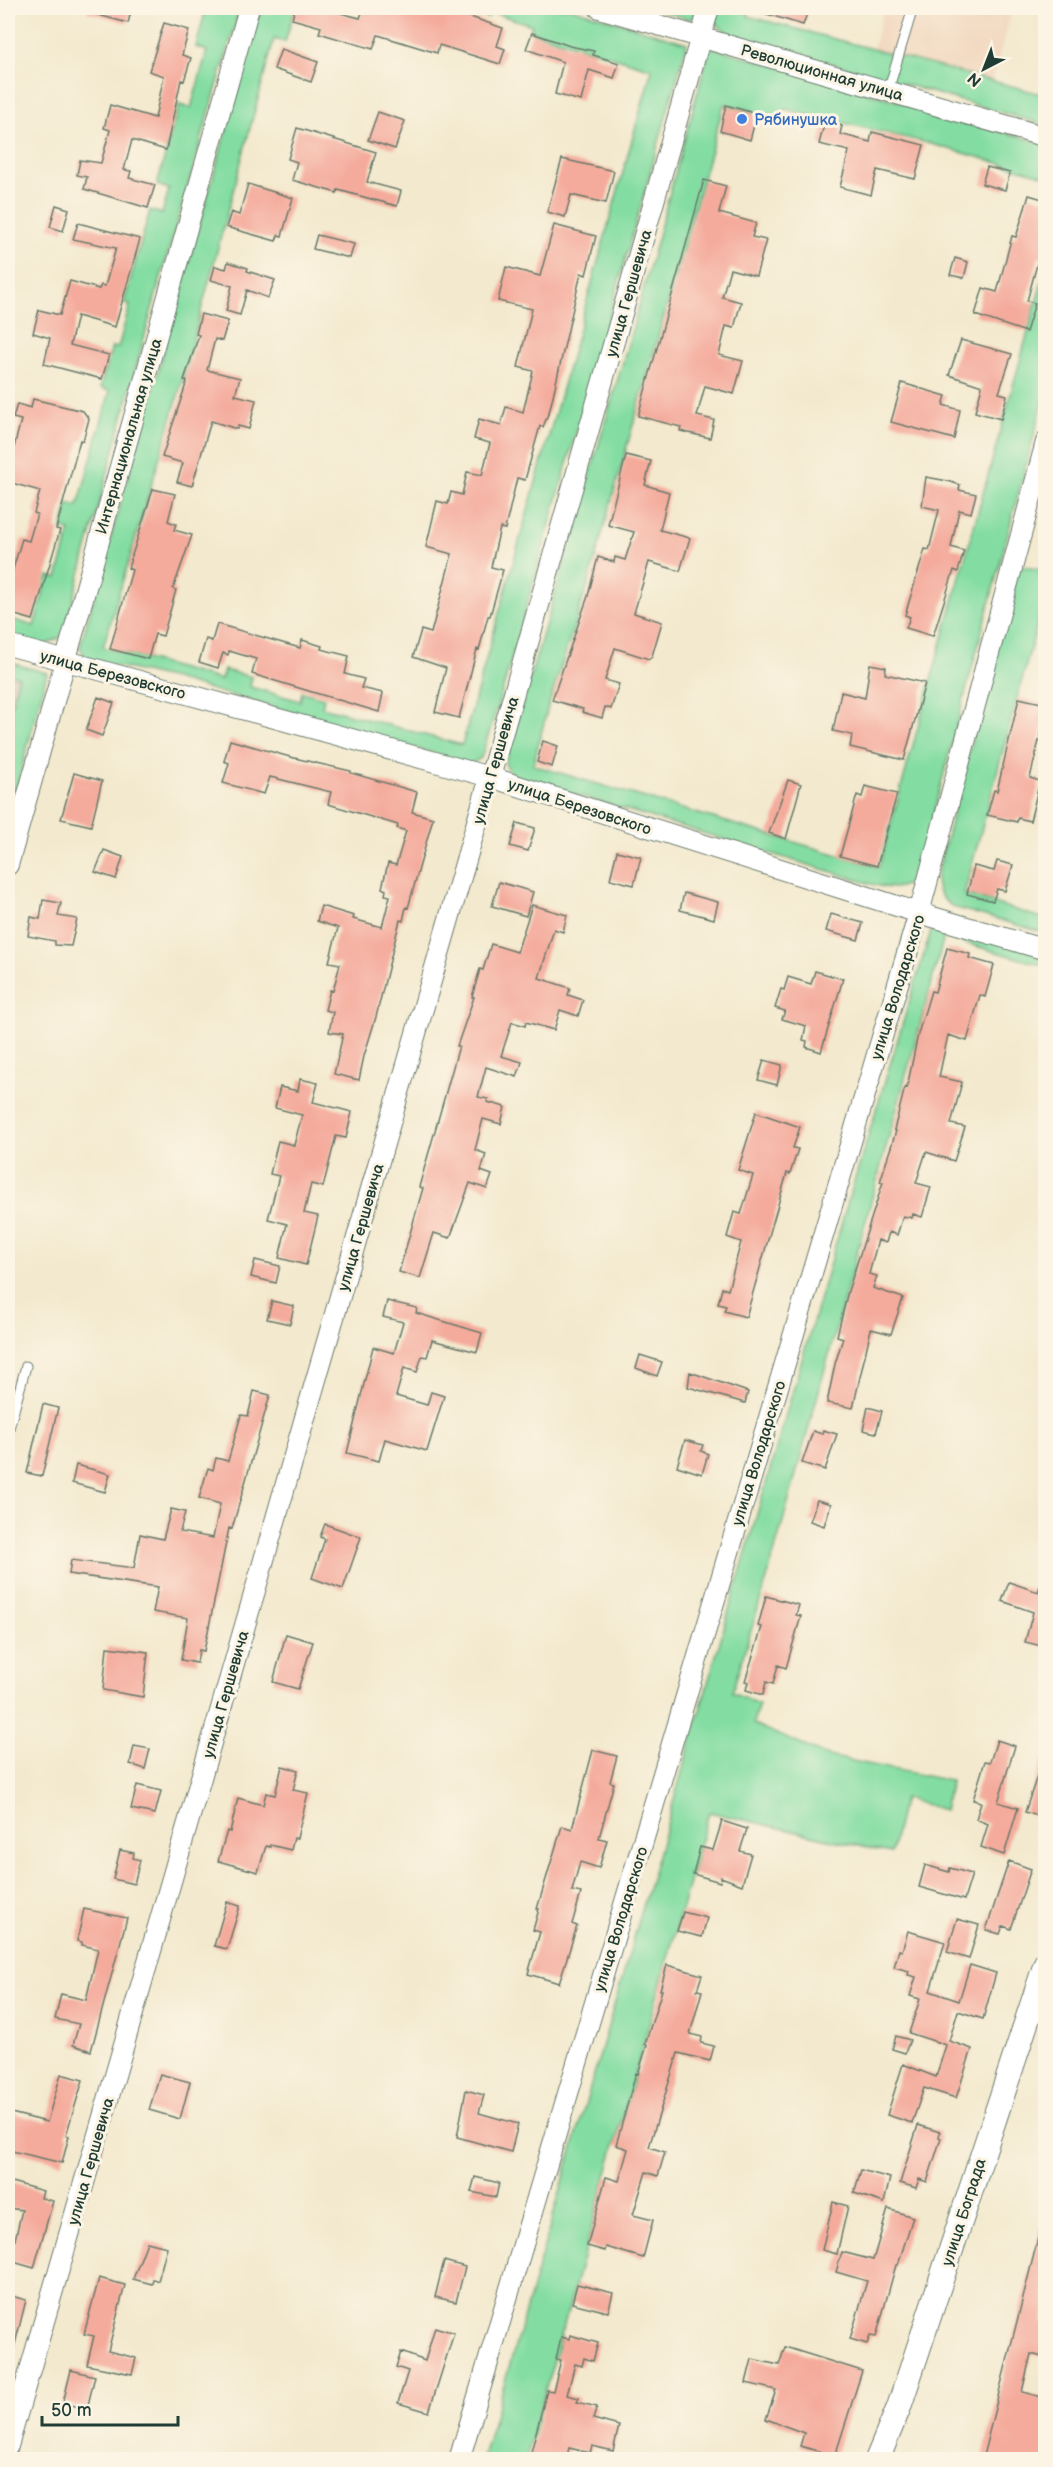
<svg xmlns="http://www.w3.org/2000/svg" width="1053" height="2467" font-family="'Balsamiq Sans',sans-serif">
  <style>
    .built { fill: #f1d5bc }
    .industrial { fill: #cec1b9 }
    .green { fill: #83dda2; stroke: #518d6b; stroke-width: 1.5 }
    .building { fill: #f4ab9c }
    .lines { fill: none; stroke-linecap: round; stroke-linejoin: round }
    .service-casing { stroke: #69796a; stroke-width: 11 }
    .minor-casing { stroke: #69796a; stroke-width: 22 }
    .tertiary-casing { stroke: #69796a; stroke-width: 26 }
    .service { stroke: #fff; stroke-width: 9 }
    .minor { stroke: #fff; stroke-width: 20 }
    .tertiary { stroke: #fff; stroke-width: 24 }
    .shop-dot { fill: #3f7fe0; stroke: #fcf5e5; stroke-width: 2 }
    .labels { text-anchor: middle; stroke-width: 6; stroke-linejoin: round; paint-order: stroke }
    .street-label { font-size: 16px; fill: #1f3d34; stroke: #fcf5e5 }
    .shop-label { font-size: 16px; fill: #366cbe; stroke: #fcf5e5; text-anchor: start }
  </style>
  <rect width="100%" height="100%" fill="#fcf5e5"/>
  <filter id="ink" filterUnits="userSpaceOnUse"><feTurbulence type="fractalNoise" baseFrequency=".0167" numOctaves="2"/><feDisplacementMap in="SourceGraphic" scale="12" xChannelSelector="R" yChannelSelector="G"/><feConvolveMatrix kernelMatrix="1 2 1 2 8 2 1 2 1" color-interpolation-filters="sRGB"/></filter>
  <filter id="wash" filterUnits="userSpaceOnUse"><feTurbulence type="fractalNoise" baseFrequency=".008" numOctaves="4" result="noise"/><feDisplacementMap in="SourceGraphic" scale="24" xChannelSelector="R" yChannelSelector="G"/><feGaussianBlur stdDeviation="1.35" result="paint"/><feColorMatrix in="noise" values="0 0 0 0 0 0 0 0 0 0 0 0 0 0 0 0 0 1.4 0 .05"/><feComposite in="paint" operator="in"/></filter>
  <g filter="url(#wash)">
    <rect width="100%" height="100%" fill="#f3e9ce"/>
    <path class="built" d="M884,8H1013L992,81L873,49Z"/>
    <path class="industrial" d="M8,673L19,676L8,718Z"/>
    <path class="green" d="M206,8H240L158,287L65,630L61,637L43,646L8,635V618L34,626L48,576L57,578L70,531L62,529L68,504L78,506L110,391L100,388L112,347L118,348L130,305L124,303L150,210L162,214L169,189L157,185L179,105L191,108L207,51L196,47Z
      M261,8H295L285,42L274,39L180,389L103,647L221,680L224,670L252,677L250,687L300,701L302,692L324,698L322,707L462,745L652,69L530,31L532,25L490,12L488,18L450,8H571L687,43L502,692L481,758L471,764L174,679L95,661L85,657L80,647Z
      M650,8H699L695,16L689,19Z
      M716,8H750L748,16L1045,95V125L731,34C719,28 712,22 716,8Z
      M710,47L1045,144V176L928,143L785,109L778,118L724,104L589,580L548,707L533,765L879,867L1045,271V394L919,867C907,903 872,883 845,876L518,777L510,773L505,763L629,341Z
      M1018,565L1045,571V595L964,894L1045,919V933L953,907C941,898 937,894 936,879Z
      M8,662L47,673L8,820V718L19,677L8,673Z
      M936,926L1045,954V966L944,937L767,1579L732,1692L759,1704L753,1724L828,1756L951,1781L944,1810L904,1798L891,1853L709,1812L526,2459L482,2460L846,1208L931,931Z"/>
    <g id="blocks">
      <path class="building" d="M88,8H132L128,23L87,12Z
        M295,8H321L360,18L364,8H444L503,28L497,46L505,49L500,64L439,45L437,53L378,35L373,49L319,33L321,27L292,19Z
        M758,8H809L803,25L757,11Z
        M164,23L189,30L182,55L191,58L184,81L181,80L166,150L132,140L124,170L131,171L129,178L155,185L148,208L84,189L87,177L77,175L80,160L101,163L110,130L104,128L110,105L155,118L164,76L149,71Z
        M532,33L570,46L594,51L593,55L619,63L614,78L589,70L581,101L555,94L563,62L526,49Z
        M281,49L318,62L311,82L274,69Z
        M726,105L757,114L750,140L720,131Z
        M378,112L405,121L395,149L368,140Z
        M825,121L842,126L840,134L870,142L872,132L924,145L915,179L877,170L871,195L840,187L849,151L819,144Z
        M297,128L376,152L367,182L401,191L397,206L338,190L337,193L292,180L297,162L288,159Z
        M562,159L614,171L606,203L571,195L565,217L547,212Z
        M987,167L1010,173L1005,190L982,184Z
        M704,180L726,186L719,213L756,223L752,237L766,240L756,276L730,269L722,297L741,302L734,328L726,326L719,355L743,361L734,394L705,386L697,416L714,420L710,438L680,431L681,427L638,416Z
        M248,184L293,198L282,236L278,235L276,241L226,227L231,212L239,215Z
        M1029,195L1046,200V259L1039,257L1027,301L1035,303L1026,332L975,315L983,288L997,292L1012,236L1016,237Z
        M56,205L69,209L63,231L50,227Z
        M78,223L140,239L115,327L77,316L70,345L109,355L102,379L44,364L50,338L33,333L39,310L60,315L70,281L99,289L101,285L105,286L116,248L73,239Z
        M554,225L596,236L586,275L581,273L550,409L543,427L540,426L525,480L517,478L505,529L500,528L491,567L503,570L490,616H488L479,650L477,649L459,718L435,712L446,668L413,657L421,630L431,633L452,554L426,547L437,501L448,504L451,492L462,495L467,472L482,475L490,443L474,439L479,419L501,425L506,407L523,412L533,371L518,367L532,309L498,301L506,267L540,276Z
        M317,235L354,244L350,258L313,249Z
        M955,258L968,262L964,278L950,275Z
        M228,262L248,268L247,271L275,280L268,298L247,290L240,315L226,311L232,286L211,280L215,266L226,269Z
        M201,314L228,321L222,341L215,339L207,370L240,378L235,395L256,400L249,429L238,426L237,429L211,421L192,486L177,482L183,463L162,457L187,381L184,380L199,335L196,334Z
        M961,340L1012,354L999,393L1007,395L1001,419L975,412L982,386L949,375Z
        M902,383L946,396L943,405L960,410L954,439L891,422Z
        M33,399L83,411L89,419L83,441L80,440L56,529L60,530L33,620L8,613V578L10,579L22,539L29,541L37,514L34,513L40,491L8,482V471L21,420L13,418L17,404L31,408Z
        M626,455L651,461L645,485L669,492L660,530L690,538L680,571L649,562L634,613L662,622L652,656L649,659L615,648L605,680L619,684L611,709L605,707L602,718L582,712L583,709L552,700L588,596L598,557L614,562L615,557L625,560L634,532L608,525Z
        M926,477L948,481L960,485L959,490L976,494L971,513L959,510L951,547L964,551L958,572L954,570L933,636L906,628L910,617L905,615L925,549L929,550L939,510L922,506Z
        M153,489L175,494L168,521L176,524L174,530L192,535L173,589L176,590L163,636L155,634L148,659L110,649L132,570L128,568Z
        M217,624L300,648L302,640L322,646L321,649L349,656L345,674L364,679L361,688L383,693L379,712L252,674L256,659L229,651L228,655L223,653L218,668L199,662L206,639L212,641Z
        M870,664L886,667L885,674L925,683L904,760L850,747L852,735L833,731L841,692L865,698Z
        M98,697L114,703L102,736L86,730Z
        M1019,698L1046,704V724H1043L1030,778L1040,781L1030,821L1018,818L1017,822L987,815L994,790L997,791Z
        M230,740L290,757L351,771V773L417,792L412,812L433,818L408,908L406,907L403,921L400,920L376,1017L364,1056L359,1080L334,1074L343,1034L329,1032L333,1012L325,1010L330,990L333,991L340,964L329,962L338,928L317,921L321,906L354,916L353,919L382,927L390,896L385,895L386,890L382,888L388,863L396,865L406,831L397,828L398,825L328,804L331,792L270,777L264,794L223,783L229,763L224,761Z
        M543,741L558,746L552,767L537,762Z
        M74,773L102,781L91,826L61,819Z
        M788,780L801,784L786,839L769,833Z
        M865,786L897,794L877,866L840,856L857,795L862,797Z
        M517,823L535,828L528,851L510,846Z
        M104,850L123,857L116,879L95,872Z
        M617,851L641,857L634,885L610,879Z
        M997,861L1013,865L1005,891L997,889L993,901L967,894L974,866L994,871Z
        M499,882L533,892L526,916L492,906Z
        M684,893L718,902L714,919L680,910Z
        M43,900L61,903L58,916L77,919L71,946L55,945V941L28,936L31,917L40,919Z
        M532,905L567,915L563,932L554,929L539,978L570,988L568,995L583,1000L578,1016L560,1010L554,1030L526,1022L525,1026L512,1022L501,1056L522,1062L517,1077L486,1067L478,1097L488,1099L487,1102L505,1107L501,1124L483,1119L475,1150L486,1154L481,1171L492,1175L487,1189L470,1183L450,1238L434,1233L420,1278L399,1272L423,1188L419,1187L459,1046H457L474,997H472L480,969L483,970L491,944L517,952Z
        M831,914L863,923L858,940L826,931Z
        M947,948L970,954L969,958L994,965L985,997L980,995L967,1041L948,1035L939,1077L962,1082L951,1124L965,1127L954,1161L926,1152L916,1183L931,1187L922,1217L913,1214L912,1218L903,1216L897,1235L889,1232L886,1243L878,1240L869,1274L877,1276L873,1288L903,1298L891,1334L871,1329L853,1408L827,1403L835,1364L843,1338L837,1336L848,1291L883,1182H880L896,1131L894,1130L905,1087L907,1088L918,1034L931,991L935,992Z
        M815,971L843,979L821,1052L806,1047L807,1041L803,1040L806,1026L782,1019L785,1011L775,1008L781,989L784,990L788,977L811,984Z
        M764,1060L782,1065L777,1085L758,1080Z
        M300,1079L318,1083L313,1102L352,1112L346,1138L336,1136L323,1187L311,1184L304,1213L318,1216L306,1265L279,1258L287,1224L268,1219L279,1176L270,1174L278,1141L294,1145L302,1115L275,1108L280,1087L298,1091Z
        M756,1112L800,1127L793,1148L798,1149L790,1174L787,1173L746,1317L724,1311L726,1306L718,1304L722,1288L728,1290L741,1242L727,1237L734,1212L741,1214L753,1175L738,1170Z
        M255,1260L280,1266L276,1283L251,1277Z
        M272,1301L294,1306L290,1324L267,1319Z
        M387,1301L417,1308L416,1313L482,1333L477,1352L432,1340L427,1357L422,1356L417,1372L404,1368L396,1396L427,1405L431,1392L444,1396L427,1451L385,1439L379,1461L347,1453L373,1347L394,1353L403,1322L383,1317Z
        M640,1355L662,1362L657,1376L636,1368Z
        M690,1372L748,1392L745,1403L688,1387Z
        M254,1391L270,1395L232,1529L229,1528L204,1651L199,1650L197,1663L181,1660L188,1618L153,1612L158,1587L69,1574L71,1560L134,1568L140,1534L163,1539L171,1509L185,1512L180,1532L213,1538L220,1504L199,1498L208,1468L213,1470L216,1458L228,1461L241,1415L248,1416Z
        M43,1404L58,1408L42,1476L27,1473Z
        M868,1407L882,1411L876,1433L863,1430Z
        M823,1430L837,1434L825,1470L802,1463L813,1431L822,1434Z
        M685,1440L703,1445L701,1451L708,1454L702,1474L677,1466Z
        M76,1465L110,1474L105,1492L72,1483Z
        M817,1500L831,1504L824,1526L810,1521Z
        M325,1524L361,1537L343,1589L312,1578L325,1539L320,1537Z
        M1009,1582L1038,1592L1041,1583H1046V1647L1025,1642L1033,1612L1002,1601Z
        M766,1596L799,1605L796,1615L801,1616L786,1668L778,1665L773,1684L766,1682L763,1695L746,1690L748,1682L745,1681L762,1627L758,1626Z
        M286,1634L313,1642L298,1689L273,1682Z
        M107,1647L148,1652L143,1697L103,1690Z
        M997,1740L1015,1746L998,1802L1018,1808L1004,1855L981,1847L988,1824L976,1819L981,1802L973,1800L985,1761L990,1762Z
        M134,1746L150,1749L145,1769L130,1764Z
        M593,1750L617,1756L610,1782L614,1783L599,1838L607,1840L599,1868L580,1862L572,1891L581,1893L572,1924L577,1926L559,1983L528,1974L540,1932L533,1930L539,1909H537L562,1826L572,1829Z
        M1043,1758H1046V1813L1043,1812L1041,1817L1025,1812Z
        M282,1766L298,1770L293,1790L308,1793L297,1838H294L291,1850L270,1845V1847L266,1846L258,1872L218,1861L227,1831L230,1832L238,1798L263,1805L266,1793L275,1795Z
        M137,1785L161,1791L155,1814L131,1809Z
        M722,1821L747,1829L740,1851L751,1854L742,1885L721,1877L720,1882L693,1874L700,1847L713,1850Z
        M120,1850L134,1853L133,1858L140,1860L134,1884L113,1879Z
        M1009,1861L1031,1869L1011,1929L1003,1926L1000,1934L986,1930Z
        M925,1865L949,1872L950,1868L972,1874L964,1900L919,1887Z
        M227,1902L240,1906L227,1949L214,1946Z
        M84,1909L127,1918L91,2051L73,2045L79,2024L55,2019L61,1994L86,2000L98,1949L82,1945V1942L77,1941Z
        M683,1912L707,1918L702,1937L677,1931Z
        M957,1919L979,1925L969,1959L947,1952Z
        M908,1931L945,1942L930,1991L959,2001L970,1965L996,1973L983,2019L958,2011L949,2041L972,2049L956,2098L924,2088L912,2123L887,2115L903,2064L936,2077L946,2045L909,2033L920,1999L910,1996L916,1977L908,1975L909,1971L894,1967L899,1950L902,1951Z
        M667,1965L702,1975L697,1990L702,1991L690,2034L702,2037L701,2043L714,2046L710,2061L678,2053L649,2147L665,2152L658,2176L646,2172L633,2215L653,2220L643,2258L606,2247L605,2251L587,2246L606,2177L619,2181L628,2149L616,2145L636,2073L638,2074L647,2045L645,2044L662,1990H660Z
        M896,2036L910,2040L905,2053L892,2049Z
        M61,2074L83,2080L66,2135L69,2136L62,2163L8,2150V2131L11,2113L47,2122Z
        M160,2074L190,2082L180,2119L149,2110Z
        M466,2090L484,2095L479,2113L518,2124L511,2152L457,2137Z
        M918,2125L940,2132L939,2137L941,2138L927,2182L919,2179L916,2188L900,2183Z
        M861,2170L890,2178L884,2203L854,2193Z
        M475,2177L499,2183L496,2197L471,2192Z
        M8,2181L43,2191L41,2198L53,2201L34,2268L10,2261L22,2210L8,2208Z
        M833,2202L848,2206L837,2254L822,2250Z
        M888,2209L913,2217L898,2265H896L876,2337L870,2336L867,2344L850,2339L867,2281L836,2272L842,2252L873,2260Z
        M1040,2230L1046,2231V2309L1042,2322L1046,2323V2358L1031,2354L1022,2392L1046,2398V2460H982Z
        M147,2242L167,2247L158,2281L153,2279L152,2284L133,2279Z
        M444,2261L465,2267L456,2302L435,2297Z
        M99,2278L125,2285L108,2351L136,2358L132,2374L87,2365L94,2336L84,2334Z
        M577,2284L613,2293L608,2312L572,2303Z
        M8,2295L26,2300L13,2352H8Z
        M435,2327L454,2333L429,2412L398,2403L408,2371L396,2367L401,2352L425,2361Z
        M570,2335L598,2343L593,2361L584,2358L582,2366L575,2364L567,2395L579,2398L577,2402L597,2407L593,2419L619,2426L613,2451L592,2446L590,2453L569,2448L566,2460H529L547,2390L553,2391L561,2360L556,2359L561,2337L569,2339Z
        M785,2347L862,2371L835,2456L800,2446L804,2433L766,2419L776,2390L746,2383L752,2359L779,2365Z
        M71,2370L95,2376L87,2409L63,2403Z"/>
    </g>
  </g>
  <g filter="url(#ink)">
    <use href="#blocks" fill-opacity="0" stroke="#69796a" stroke-width="1.5"/>
    <g class="lines">
      <defs>
        <path id="service" d="M888,91L913,8
          M8,1432L26,1366"/>
        <path id="minor" d="M599,8L1046,137
          M8,645L490,777L919,913L1046,950
          M8,865L249,8
          M8,2446L490,777L709,8
          M459,2460L919,913L1046,442"/>
        <path id="tertiary" d="M877,2460L899,2407L1046,1963"/>
      </defs>
      <use href="#service" class="service-casing"/>
      <use href="#minor" class="minor-casing"/>
      <use href="#tertiary" class="tertiary-casing"/>
      <use href="#service" class="service"/>
      <use href="#minor" class="minor"/>
      <use href="#tertiary" class="tertiary"/>
    </g>
  </g>
  <circle class="shop-dot" cx="742" cy="119" r="6"/>
  <g class="labels">
    <g class="street-label">
      <text transform="translate(822 72) rotate(16)" y="6">Революционная улица</text>
      <text transform="translate(628 293) rotate(-74)" y="6">улица Гершевича</text>
      <text transform="translate(128 436) rotate(-74)" y="6">Интернациональная улица</text>
      <text transform="translate(113 674) rotate(15)" y="6">улица Березовского</text>
      <text transform="translate(495 760) rotate(-74)" y="6">улица Гершевича</text>
      <text transform="translate(580 806) rotate(18)" y="6">улица Березовского</text>
      <text transform="translate(897 987) rotate(-73)" y="6">улица Володарского</text>
      <text transform="translate(360 1227) rotate(-74)" y="6">улица Гершевича</text>
      <text transform="translate(758 1453) rotate(-73)" y="6">улица Володарского</text>
      <text transform="translate(225 1694) rotate(-74)" y="6">улица Гершевича</text>
      <text transform="translate(620 1919) rotate(-73)" y="6">улица Володарского</text>
      <text transform="translate(90 2161) rotate(-74)" y="6">улица Гершевича</text>
      <text transform="translate(963 2212) rotate(-72)" y="6">улица Бограда</text>
    </g>
    <g class="shop-label">
      <text x="754" y="125">Рябинушка</text>
    </g>
  </g>
  <rect width="1053" height="2467" fill="none" stroke="#fcf5e5" stroke-width="30"/>
  <g transform="translate(984 69) rotate(222)" stroke="#fcf5e5" stroke-width="4.5" paint-order="stroke">
  <path d="M0-4.5L10 22L0 15L-10 22Z" fill="#1f3d34"/>
  <text y="-9" font-size="16" font-weight="bold" text-anchor="middle" fill="#1f3d34">N</text>
  </g>
  <path d="M42 2416v9h136v-9" fill="none" stroke="#1f3d34" stroke-width="3"/>
  <text x="51" y="2416" font-size="18" fill="#1f3d34" stroke="#fcf5e5" stroke-width="4.5" paint-order="stroke">50 m</text>
</svg>
